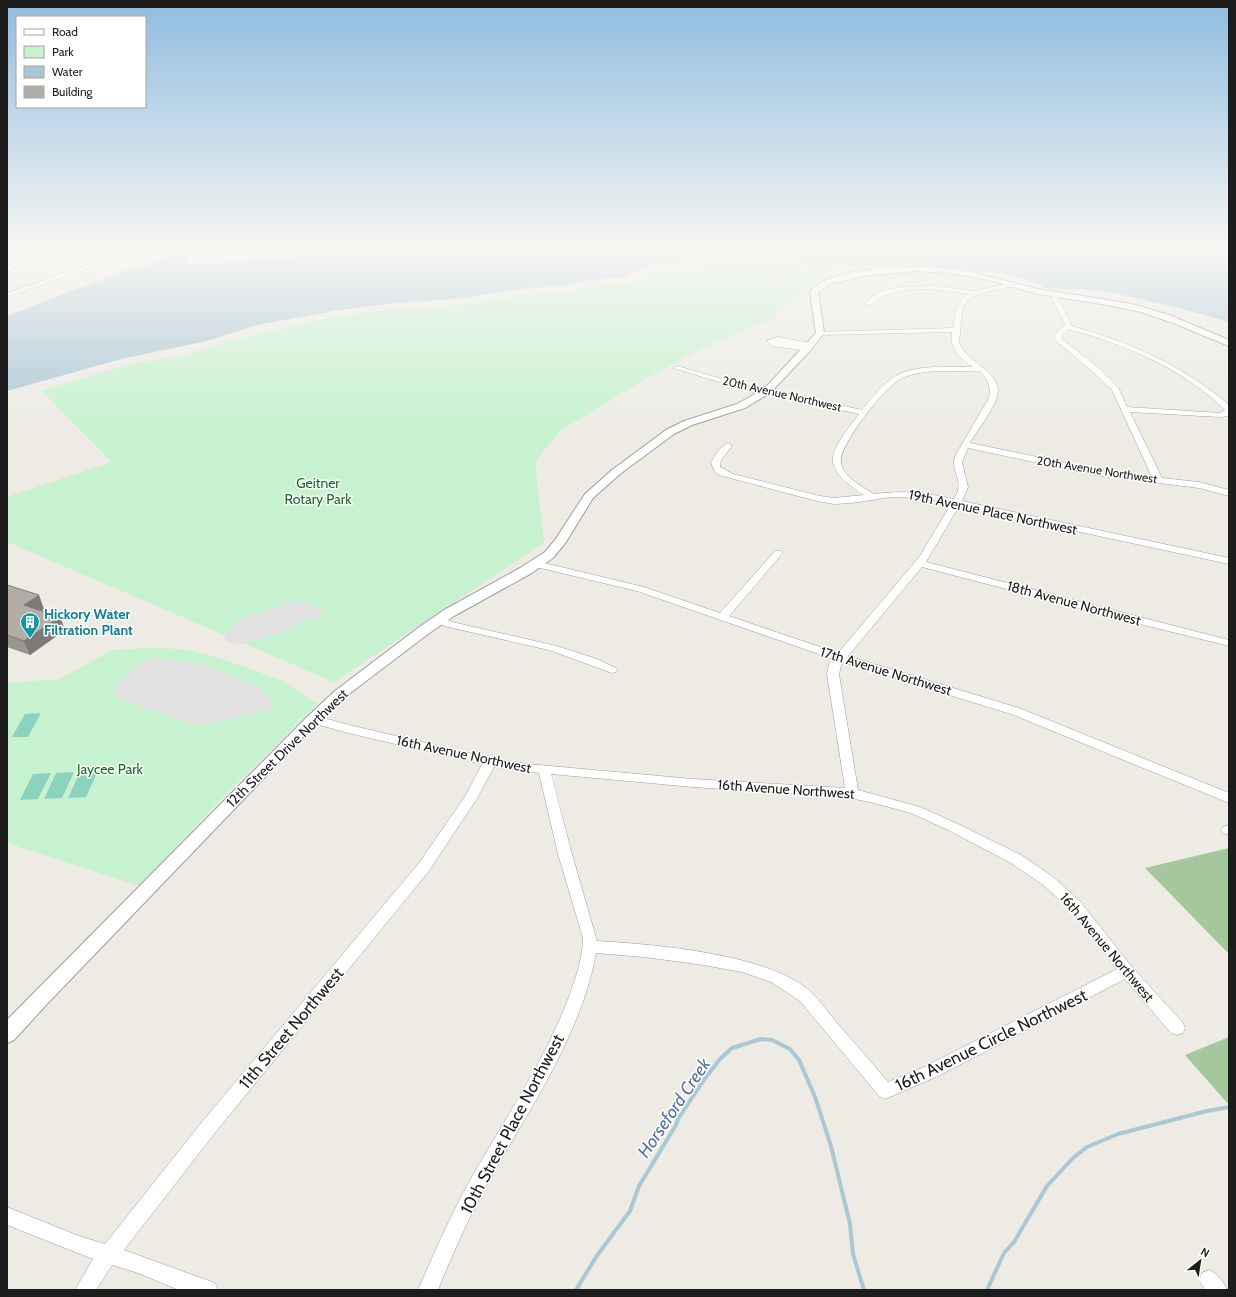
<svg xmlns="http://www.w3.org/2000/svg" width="1236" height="1297" font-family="Cabin,sans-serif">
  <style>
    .forest { fill: #a5c79e }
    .park { fill: #c6f2cf }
    .pitch { fill: #8bd3bf }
    .parking { fill: #e1e1e1 }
    .water { fill: #aac7d5 }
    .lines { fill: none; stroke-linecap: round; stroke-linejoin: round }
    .stream-far1 { stroke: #aac7d5; stroke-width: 1.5 }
    .stream { stroke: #aac7d5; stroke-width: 4 }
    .minor-casing { stroke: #9e9e9e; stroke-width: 1 }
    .tertiary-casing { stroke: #9e9e9e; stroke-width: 2 }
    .minor { fill: #fff; fill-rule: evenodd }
    .tertiary { fill: #fff; fill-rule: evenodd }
    .wall { fill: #999590 }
    .shaded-wall { fill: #7d7975 }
    .building { fill: #b2ada7; stroke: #7d7975 }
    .labels { text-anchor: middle; stroke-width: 3; stroke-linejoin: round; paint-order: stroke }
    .far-street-label { font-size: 12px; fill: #1d1d1d; stroke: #fff }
    .park-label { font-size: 14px; fill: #196d29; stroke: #fff }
    .street-label { font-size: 14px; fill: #1d1d1d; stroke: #fff }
    .culture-label { font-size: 14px; font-weight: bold; fill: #0d838f; stroke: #fff; text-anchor: start }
    .near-street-label { font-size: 17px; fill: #1d1d1d; stroke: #fff }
    .near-water-label { font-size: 18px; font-style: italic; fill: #5673a1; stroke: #fff }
  </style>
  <rect width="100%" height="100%" fill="#edebe4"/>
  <path class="forest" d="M1229,848V954L1145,868Z
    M1229,1037V1105L1185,1055Z"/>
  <path class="park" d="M750,261C777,263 803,270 831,269L770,320L707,346L649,377L560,431L535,462L544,543L334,682L7,542V497L112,462L41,391L132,363L180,356L229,341L336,316L377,311L465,304L540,293L576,290L607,284L627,283L643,278L662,270L713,263Z
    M145,648L184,649L216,657L281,680L317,704L225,795L139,886L7,843V683L59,679L113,650Z"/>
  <path class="pitch" d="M41,713L28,737H12L25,714Z
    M98,771L86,797L68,798L80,772Z
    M74,772L62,798L44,799L56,773Z
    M51,773L38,799L20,800L33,774Z"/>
  <path class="parking" d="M751,268L790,274L796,275L781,288L761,285L768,277L745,272Z
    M298,601L326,612L314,621L305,619L283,633L237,645L224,640L237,619Z
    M158,657L206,666L253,684L268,695L273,709L198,726L116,698L114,687L142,661Z"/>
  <path class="water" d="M347,249H1224L1229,250V322L1172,306L1105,291L1046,288L1023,278L994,272L919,265L816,266L804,264L791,259L778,257H722L689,259L650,266L624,277L586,280L565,286L529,288L454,299L395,303L339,310L257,325L207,341L121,359L7,391V316L123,271L150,264L174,251L181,250L187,252L186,261L189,264H199L286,258Z"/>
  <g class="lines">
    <path class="stream-far1" d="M790,272L798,266L807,263"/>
    <path class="stream" d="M576,1290L596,1257L630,1211L639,1186L676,1125L678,1119L703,1081L720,1059L732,1048L761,1039L772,1040L790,1049L799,1060L815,1097L831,1146L850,1224L853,1254L864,1290
      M987,1290L1004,1253L1014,1242L1047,1186L1073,1158L1087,1147L1118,1134L1207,1111L1229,1107"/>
    <defs>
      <path id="minor" d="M16,249H36L25,261L7,272V267L21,259L28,251L7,254V250Z
        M134,249L141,250L7,297V293Z
        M226,249H232L228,252L226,251Z
        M1012,283L1014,284V286L985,292L972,297L966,301L962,311L959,343C964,354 973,359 982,367C989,372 997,380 998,389C999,404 977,430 970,443L1095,469L1152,477L1112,390L1093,372L1055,340L1054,335L1065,324L1052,298V295L1055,293L1058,295V298L1071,324V326C1128,341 1184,366 1229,405V416L1220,417L1130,412L1162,478L1199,482L1229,490V496L1199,488L1095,475L968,448L962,462L968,487L962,501L1229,558V564L959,506L926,562L1229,640V646L1148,626L922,567L848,656L1019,708L1229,793V803L1011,714L842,662L839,674L858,790L920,807L958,824L1021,855L1052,876L1079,900L1132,967L1183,1023L1185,1028L1183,1033L1177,1035L1171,1033L1125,979L936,1077L885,1099L879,1096L800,1001L771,982L742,972L697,964L644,957L596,953C583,1029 532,1106 494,1172C472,1210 454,1250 438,1290H418C435,1251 452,1212 473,1175C507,1115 546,1059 570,994C576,976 583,957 583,938L558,854L539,773L494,767L476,800L429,871L214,1134L124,1250L215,1283L218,1290H179L138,1273L112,1265L96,1290H75L93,1259L7,1225V1207L79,1236L105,1244L202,1122L419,863L466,795L482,764L348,733L309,722L307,719L309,716L313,715L349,725L490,758L528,764L693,779L845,788L827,674L829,664L833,659L637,591L532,566L531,564L536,561L644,587L720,613L775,551H781L783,553L781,555L729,616L838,653L920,556L951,504L923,498L891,497L852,503L834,504L817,501L719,475L715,472L711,463C714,456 721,446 728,443L732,446L721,460L720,467L733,474L820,496L834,498L864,495C817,465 830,453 859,414L767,393H755L673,368L677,366L758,389H767L862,410C871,399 881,385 894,377C913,364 951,367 973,367C961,358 949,349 952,332L820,335L818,334V332L953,328C956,314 955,304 968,294C938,289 894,282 870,305L865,304L873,295L885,290L902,287L934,286L974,291ZM1068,329C1124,344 1184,369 1225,410L1220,413L1127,407L1118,387L1099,368L1062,339V335ZM979,371C988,379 991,386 989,398L955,456C950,474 966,479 954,499C926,493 903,490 874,494C862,486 844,478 841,463C837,447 887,384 902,378C926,368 954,372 979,371ZM551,774L693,787L844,797L870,802L911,813L948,830L1011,863L1042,884L1069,908L1117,969L924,1067L888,1082C871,1062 854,1042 836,1022C828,1012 820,1001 811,992C771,954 652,944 597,941L572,854Z
        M777,337L811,343L815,345L811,347L777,341L810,347L811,349L807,351L773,346L767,341Z
        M439,616L452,622L557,646L597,659L616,668L618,670L616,672L612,673L549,650L444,626L434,619Z
        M1228,825H1229V835L1223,833L1221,830L1223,827Z
        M1209,1270C1218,1274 1223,1281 1227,1290H1205L1199,1280L1202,1273Z"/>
      <path id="tertiary" d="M898,267H932L967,271L1038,289L1132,304L1169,315L1229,340V346L1173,323L1141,312L1108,305L1038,294L984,279L950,273L915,271L863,276L831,284L818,292L824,333L809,352L770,393L745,408L692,425L674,434L620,474L593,498L566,542L553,558L530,574L454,616L428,634L345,697L318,722L47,1004L14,1040L7,1043V1020L308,716L335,691L418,628L444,610L520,568L545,552L555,540L585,494L612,470L666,430L684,421L737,404L764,389L816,333L810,292C825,272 874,269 898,267Z"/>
    </defs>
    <use href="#minor" class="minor-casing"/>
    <use href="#tertiary" class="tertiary-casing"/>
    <use href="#minor" class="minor"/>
    <use href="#tertiary" class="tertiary"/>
  </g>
  <path class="wall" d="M7,585L44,609L41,610L60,617L65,630L30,655L7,647Z"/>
  <path class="shaded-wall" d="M39,595L44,609L29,618L24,605Z
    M60,617L65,630L30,655L24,641Z"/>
  <path class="building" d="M7,585L39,595L24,605L60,617L24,641L7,635Z"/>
  <linearGradient id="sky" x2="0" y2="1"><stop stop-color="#8fbce0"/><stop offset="0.58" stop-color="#f7f6f3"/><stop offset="1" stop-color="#f7f6f3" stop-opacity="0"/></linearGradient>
  <rect width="1236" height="431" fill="url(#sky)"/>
  <defs>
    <symbol id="building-pin" viewBox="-11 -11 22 30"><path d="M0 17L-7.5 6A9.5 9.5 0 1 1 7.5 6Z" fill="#0f9aa8" stroke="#fff"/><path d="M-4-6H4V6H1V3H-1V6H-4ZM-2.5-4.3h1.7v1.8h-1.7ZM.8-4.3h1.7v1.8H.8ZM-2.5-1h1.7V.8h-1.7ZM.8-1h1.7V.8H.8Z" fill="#fff"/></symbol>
  </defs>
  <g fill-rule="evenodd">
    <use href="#building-pin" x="19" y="611" width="22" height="30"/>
  </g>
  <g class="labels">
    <g class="far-street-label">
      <text transform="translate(782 394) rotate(13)" y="4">20th Avenue Northwest</text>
      <text transform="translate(1097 470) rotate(9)" y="4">20th Avenue Northwest</text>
    </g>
    <g class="park-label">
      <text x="318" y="488">Geitner<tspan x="318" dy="16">Rotary Park</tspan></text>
      <text x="110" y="774">Jaycee Park</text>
    </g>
    <g class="street-label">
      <text transform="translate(993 512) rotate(12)" y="5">19th Avenue Place Northwest</text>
      <text transform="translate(1074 603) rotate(15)" y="5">18th Avenue Northwest</text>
      <text transform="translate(886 671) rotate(17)" y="5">17th Avenue Northwest</text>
      <text transform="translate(287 748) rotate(-44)" y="5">12th Street Drive Northwest</text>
      <text transform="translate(464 754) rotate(12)" y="5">16th Avenue Northwest</text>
      <text transform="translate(786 789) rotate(4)" y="5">16th Avenue Northwest</text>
      <text transform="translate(1107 947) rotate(50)" y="5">16th Avenue Northwest</text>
    </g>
    <g class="culture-label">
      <text x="44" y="619">Hickory Water<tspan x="44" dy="16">Filtration Plant</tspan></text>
    </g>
    <g class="near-street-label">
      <text transform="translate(291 1028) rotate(-50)" y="6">11th Street Northwest</text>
      <text transform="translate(991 1040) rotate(-26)" y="6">16th Avenue Circle Northwest</text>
      <text transform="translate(512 1124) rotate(-62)" y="6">10th Street Place Northwest</text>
    </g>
    <g class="near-water-label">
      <text transform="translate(674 1108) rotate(-56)" y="6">Horseford Creek</text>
    </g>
  </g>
  <rect width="1236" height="1297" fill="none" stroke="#1d1d1d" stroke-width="16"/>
  <rect x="16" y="16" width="130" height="92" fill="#ffffff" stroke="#a5a5a5"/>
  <rect x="24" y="29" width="20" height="6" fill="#ffffff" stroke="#a5a5a5"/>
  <text x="52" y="36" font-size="12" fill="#1d1d1d">Road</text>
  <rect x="24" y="46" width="20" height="12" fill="#c6f2cf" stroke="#a5a5a5"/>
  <text x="52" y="56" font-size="12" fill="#1d1d1d">Park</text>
  <rect x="24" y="66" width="20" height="12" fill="#aac7d5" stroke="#a5a5a5"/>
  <text x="52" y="76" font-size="12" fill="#1d1d1d">Water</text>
  <rect x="24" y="86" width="20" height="12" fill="#b2ada7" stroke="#a5a5a5"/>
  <text x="52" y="96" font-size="12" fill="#1d1d1d">Building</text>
  <g transform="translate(1200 1261) rotate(30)" stroke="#ffffff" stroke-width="3" paint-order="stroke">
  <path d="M0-3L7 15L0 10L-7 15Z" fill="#1d1d1d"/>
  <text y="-6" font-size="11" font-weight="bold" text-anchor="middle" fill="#1d1d1d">N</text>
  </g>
</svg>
